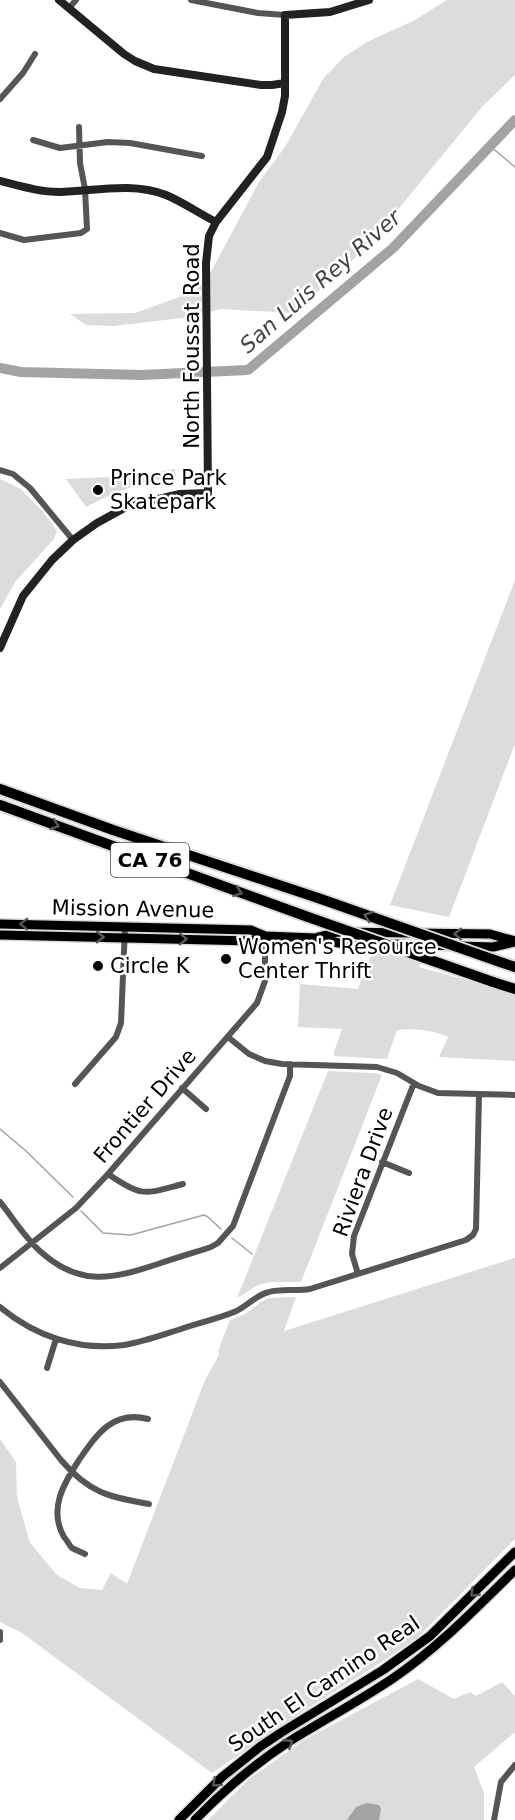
<svg xmlns="http://www.w3.org/2000/svg" width="515" height="1820" font-family="'DejaVu Sans',sans-serif">
  <style>
    .green { fill: #dcdcdc }
    .water { fill: #a3a3a3 }
    .lines { fill: none; stroke-linecap: round; stroke-linejoin: round }
    .stream { stroke: #a3a3a3; stroke-width: 1.5 }
    .river { stroke: #a3a3a3; stroke-width: 10 }
    .primary-casing { stroke: #dbdbdb; stroke-width: 12 }
    .highway-casing { stroke: #dbdbdb; stroke-width: 14 }
    .street { stroke: #555; stroke-width: 6 }
    .secondary { stroke: #222; stroke-width: 8 }
    .primary { stroke: #000; stroke-width: 9 }
    .highway { stroke: #000; stroke-width: 10 }
    .highway-bridge-casing { stroke: #dbdbdb; stroke-width: 14; stroke-linecap: butt }
    .highway-bridge { stroke: #000; stroke-width: 10 }
    .oneway { stroke: #595959 }
    .poi-dot { fill: #000; stroke: #fff; stroke-width: 2 }
    .labels { text-anchor: middle; stroke-width: 5; stroke-linejoin: round; paint-order: stroke }
    .shield { fill: #fff; stroke: #4c4c4c; stroke-width: 1.5 }
    .shield-label { font-size: 20px; font-weight: bold; fill: #000 }
    .street-label { font-size: 21px; fill: #000; stroke: #fff }
    .poi-label { font-size: 21px; fill: #000; stroke: #fff; text-anchor: start }
    .water-label { font-size: 22px; font-style: italic; fill: #444; stroke: #fff }
  </style>
  <rect width="100%" height="100%" fill="#fff"/>
  <path class="green" d="M447,0H515V75L482,107L368,246L294,313L221,309L190,317L114,326L86,325L70,314L135,313L193,292L212,270L259,182L285,147L323,79L344,57L367,42L415,20Z
    M175,469L176,476C143,481 115,492 86,507L66,479L131,476Z
    M0,479L21,489L44,513L57,531L54,539L15,582L0,609Z
    M515,580V744L449,917L390,905Z
    M372,952L424,953L419,967L515,994V1061L439,1057L448,1037C433,1030 414,1028 397,1030L387,1059L334,1056V1052L342,1029L298,1027L300,984L358,989Z
    M328,1071L374,1073L382,1075L301,1282H270L258,1285L237,1298Z
    M515,1258V1539L417,1638L380,1663L305,1710L212,1773L22,1633L0,1622V1439L16,1462L17,1497L30,1543L57,1575L80,1588L102,1590L111,1573L127,1584L205,1380L219,1355L218,1351L230,1320L245,1314L261,1302L269,1298L296,1297L284,1331Z
    M418,1679L454,1699L470,1692L476,1696L502,1682L515,1696V1732L474,1767L484,1793V1820H208L249,1779L304,1740Z"/>
  <path class="water" d="M367,1803L379,1805L381,1809L379,1820H347L356,1807Z"/>
  <g class="lines">
    <path class="stream" d="M490,146L515,167
      M0,1129L26,1151L73,1197
      M81,1211L103,1233L131,1235L204,1215L208,1217L221,1229
      M232,1238L252,1254"/>
    <path class="river" d="M0,368L21,372L141,375L248,370L393,248L515,120"/>
    <defs>
      <path id="primary" d="M0,924L251,930L265,936L315,938L339,943L378,944
        M0,935L252,941L265,936
        M318,937L338,932L490,934L515,941
        M392,944L493,947L515,942
        M179,1820L222,1777L261,1746L282,1732L383,1670L430,1636L515,1552
        M195,1820C224,1790 256,1763 290,1741C324,1720 359,1701 392,1679C438,1648 476,1608 515,1570"/>
      <path id="highway" d="M0,789L113,830L318,898
        M0,805L308,917
        M503,963L515,967
        M493,982L515,989"/>
    </defs>
    <use href="#primary" class="primary-casing"/>
    <use href="#highway" class="highway-casing"/>
    <path class="street" d="M191,0L258,13L285,15
      M69,8L76,0
      M0,99L23,73L35,54
      M33,140L60,148L108,142L130,143L202,156
      M0,233L24,240L81,233L87,229L85,189L80,163L79,127
      M0,470L13,474L30,488L73,540
      M228,1037L249,1054L265,1061L282,1064L377,1067L397,1073L419,1086L438,1093L515,1095
      M75,1084L116,1037L121,1023L125,927
      M182,1088L206,1109
      M382,1162L409,1173
      M108,1174C143,1198 144,1194 183,1184
      M0,1202C13,1218 25,1238 41,1252C80,1287 112,1279 158,1264C175,1258 193,1253 211,1247L218,1243L233,1226L290,1076V1064
      M0,1268L76,1208L108,1174L257,1003L265,981V936
      M358,1274L352,1254L354,1236L414,1083
      M0,1307C35,1336 78,1351 124,1345C143,1342 162,1335 181,1329C198,1323 217,1319 234,1312C247,1307 255,1295 269,1292C279,1289 298,1291 310,1289L466,1240L473,1235L476,1229L479,1095
      M47,1368L56,1339
      M0,1382L61,1460C89,1493 109,1497 149,1504
      M85,1554C81,1552 76,1550 72,1548C69,1545 67,1540 64,1537C48,1509 64,1483 79,1460C97,1434 113,1410 148,1419
      M0,1632V1640
      M494,1820L501,1782L515,1765"/>
    <path class="secondary" d="M59,0L124,54L135,61L154,69L261,85H272L285,83
      M0,181C20,186 39,192 60,192C95,191 132,182 166,195C183,202 200,214 216,222
      M0,648L23,596L52,560L73,540L97,523L128,506L180,494L208,493L206,263L209,236L216,222L267,157L282,112L285,96V15L330,12L369,0"/>
    <use href="#primary" class="primary"/>
    <use href="#highway" class="highway"/>
    <defs>
      <path id="highway-bridge" d="M318,898L503,963
        M308,917L493,982"/>
    </defs>
    <use href="#highway-bridge" class="highway-bridge-casing"/>
    <use href="#highway-bridge" class="highway-bridge"/>
  </g>
  <defs><path id="oneway-chevron" d="M-2-3.5L2.5 0L-2 3.5" fill="none" stroke-width="1.6" stroke-linecap="round" stroke-linejoin="round" transform="scale(1.5)"/></defs>
  <g class="oneway">
    <use href="#oneway-chevron" transform="translate(55 825) rotate(20)"/>
    <use href="#oneway-chevron" transform="translate(238 892) rotate(20)"/>
    <use href="#oneway-chevron" transform="translate(368 916) rotate(-161)"/>
    <use href="#oneway-chevron" transform="translate(24 924) rotate(-178)"/>
    <use href="#oneway-chevron" transform="translate(458 934) rotate(-179)"/>
    <use href="#oneway-chevron" transform="translate(100 937) rotate(1)"/>
    <use href="#oneway-chevron" transform="translate(183 939) rotate(1)"/>
    <use href="#oneway-chevron" transform="translate(474 1593) rotate(136)"/>
    <use href="#oneway-chevron" transform="translate(289 1743) rotate(-33)"/>
    <use href="#oneway-chevron" transform="translate(216 1783) rotate(138)"/>
  </g>
  <g class="poi-dot">
    <circle cx="98" cy="490" r="6"/>
    <circle cx="226" cy="959" r="6"/>
    <circle cx="98" cy="966" r="6"/>
  </g>
  <g class="labels">
    <rect class="shield" x="111" y="843" width="78" height="34" rx="4.5"/>
    <g class="shield-label">
      <text x="150" y="867">CA 76</text>
    </g>
    <g class="street-label">
      <text transform="translate(192 346) rotate(-90)" y="7">North Foussat Road</text>
      <text transform="translate(133 909) rotate(1)" y="7">Mission Avenue</text>
      <text transform="translate(145 1106) rotate(-49)" y="7">Frontier Drive</text>
      <text transform="translate(363 1172) rotate(-70)" y="7">Riviera Drive</text>
      <text transform="translate(324 1684) rotate(-34)" y="7">South El Camino Real</text>
    </g>
    <g class="poi-label">
      <text x="110" y="485">Prince Park<tspan x="110" dy="24">Skatepark</tspan></text>
      <text x="238" y="954">Women's Resource<tspan x="238" dy="24">Center Thrift</tspan></text>
      <text x="110" y="973">Circle K</text>
    </g>
    <g class="water-label">
      <text transform="translate(320 281) rotate(-41)" y="8">San Luis Rey River</text>
    </g>
  </g>
</svg>
